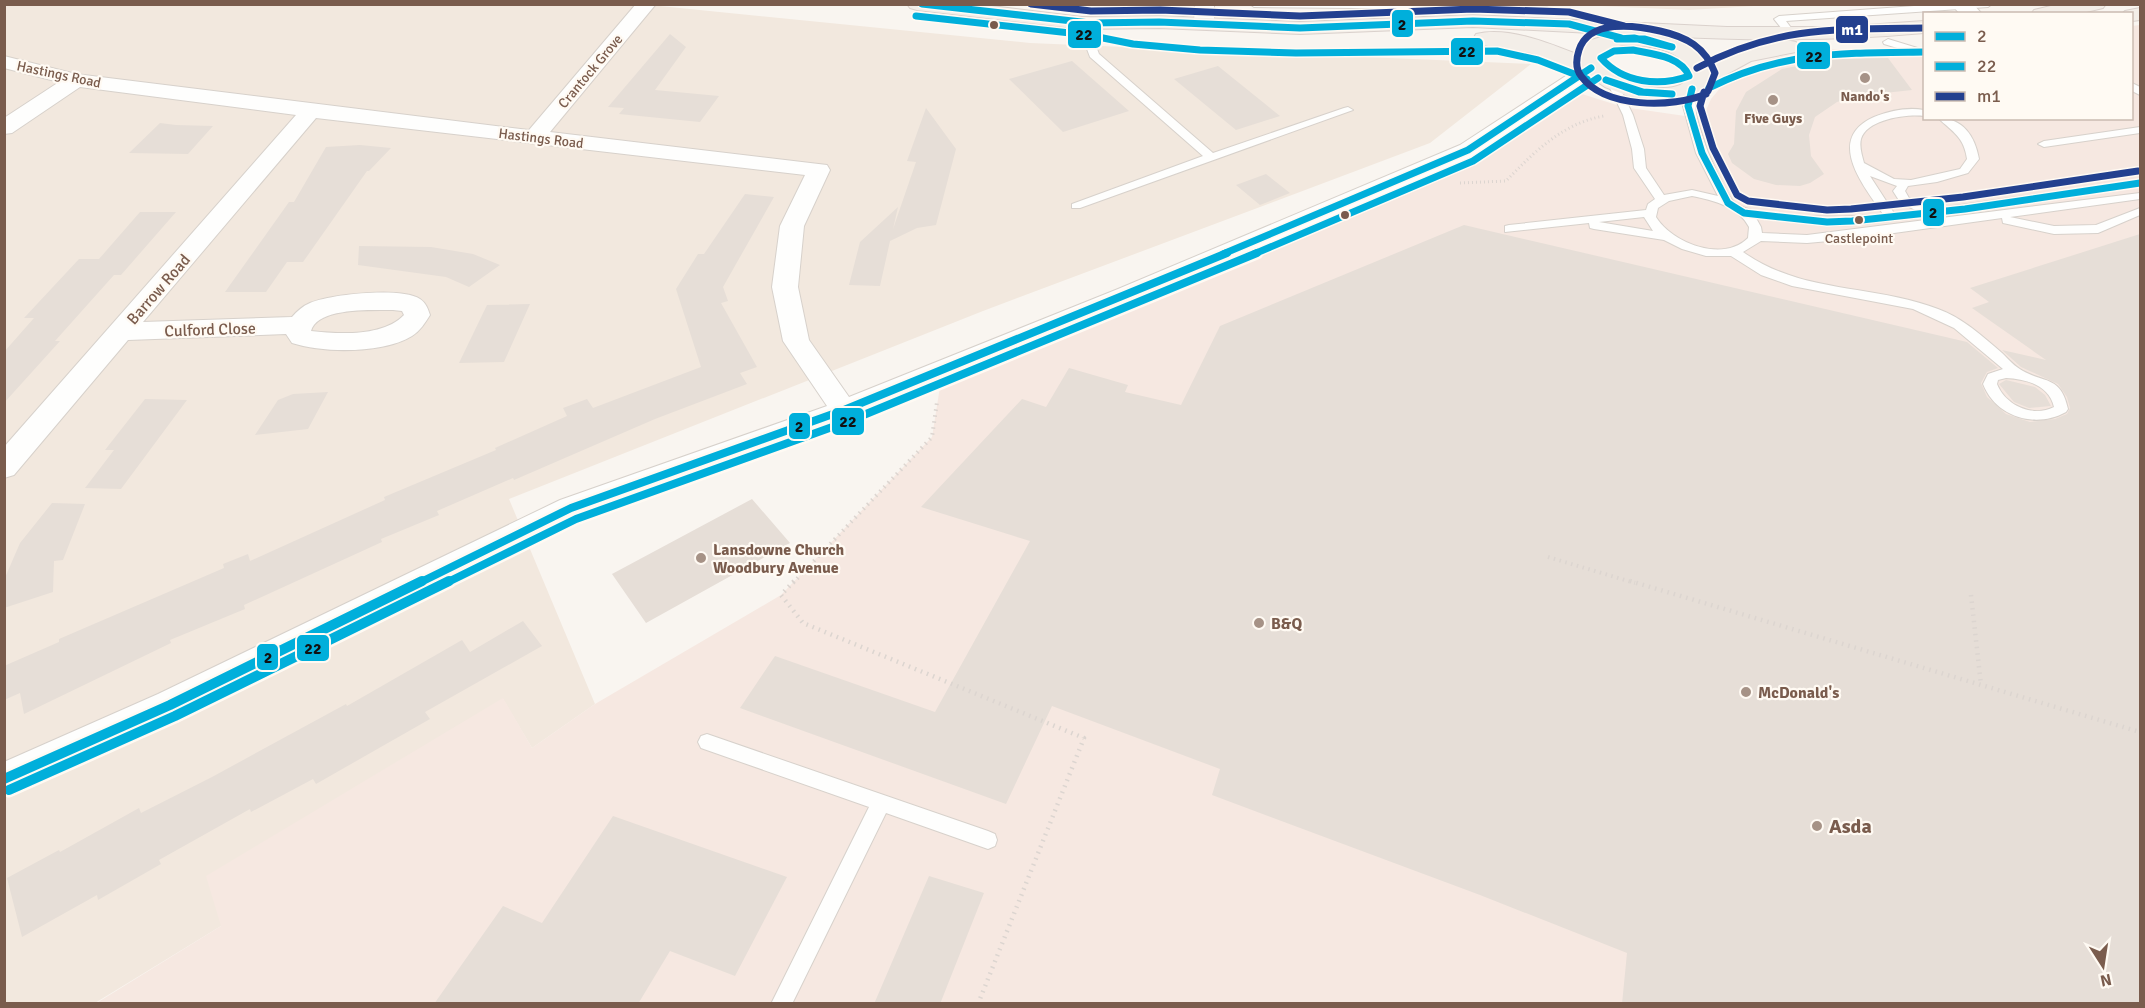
<svg xmlns="http://www.w3.org/2000/svg" width="2145" height="1008" font-family="Signika,sans-serif">
  <style>
    .residential { fill: #f2e8de }
    .commercial { fill: #f6e8e1 }
    .building { fill: #e6ded7 }
    .lines { fill: none; stroke-linecap: round; stroke-linejoin: round }
    .service-casing { stroke: #d7d1cb; stroke-width: 2 }
    .minor-casing { stroke: #d7d1cb; stroke-width: 2 }
    .primary-casing { stroke: #dad1cc; stroke-width: 2 }
    .path-far2 { stroke: #dcd5d0; stroke-width: 3; stroke-dasharray: 1 3; stroke-linecap: butt }
    .path-far1 { stroke: #dcd5d0; stroke-width: 4; stroke-dasharray: 1.5 4.5; stroke-linecap: butt }
    .path { stroke: #dcd5d0; stroke-width: 4.5; stroke-dasharray: 1.5 5; stroke-linecap: butt }
    .service { fill: #fefefd; fill-rule: evenodd }
    .minor { fill: #fefefd; fill-rule: evenodd }
    .primary { fill: #f3eee8; fill-rule: evenodd }
    .bus-1-far2-casing { stroke: #fffaf3; stroke-width: 10 }
    .bus-1-far1-casing { stroke: #fffaf3; stroke-width: 13 }
    .bus-1-casing { stroke: #fffaf3; stroke-width: 15 }
    .bus-2-far2-casing { stroke: #fffaf3; stroke-width: 10 }
    .bus-2-far1-casing { stroke: #fffaf3; stroke-width: 13 }
    .bus-2-casing { stroke: #fffaf3; stroke-width: 15 }
    .bus-3-casing { stroke: #fffaf3; stroke-width: 10 }
    .bus-1-far2 { stroke: #00afdb; stroke-width: 7 }
    .bus-1-far1 { stroke: #00afdb; stroke-width: 8 }
    .bus-1 { stroke: #00afdb; stroke-width: 10 }
    .bus-2-far2 { stroke: #00afdb; stroke-width: 7 }
    .bus-2-far1 { stroke: #00afdb; stroke-width: 8 }
    .bus-2 { stroke: #00afdb; stroke-width: 10 }
    .bus-3 { stroke: #23408f; stroke-width: 7 }
    .bus-dot { fill: #7a5c4d; stroke: #fffaf3; stroke-width: 2 }
    .poi-dot { fill: #a69286; stroke: #fffaf3; stroke-width: 2 }
    .labels { text-anchor: middle; stroke-width: 4.5; stroke-linejoin: round; paint-order: stroke }
    .far-street-label { font-size: 14px; fill: #7a5c4d; stroke: #fffaf3 }
    .far-poi-label { font-size: 14px; font-weight: bold; fill: #7a5c4d; stroke: #fffaf3 }
    .bus-label { font-size: 14px; fill: #7a5c4d; stroke: #fffaf3 }
    .street-label { font-size: 16px; fill: #7a5c4d; stroke: #fffaf3 }
    .poi-label { font-size: 16px; font-weight: bold; fill: #7a5c4d; stroke: #fffaf3; text-anchor: start }
    .near-poi-label { font-size: 20px; font-weight: bold; fill: #7a5c4d; stroke: #fffaf3; text-anchor: start }
    .line-badge { stroke: #fffaf3; stroke-width: 2 }
    .badge-label { font-size: 16px; text-anchor: middle; font-weight: bold; fill: #fff }
    .pale-badge-label { font-size: 16px; text-anchor: middle; font-weight: bold; fill: #111 }
  </style>
  <rect width="100%" height="100%" fill="#f9f5f0"/>
  <path class="residential" d="M640,4L1030,43L1531,64L1430,143L983,311L509,499L595,704L532,748L503,699L221,926L95,1003L5,1004V5Z
    M1579,5L1770,4V5L1689,10Z"/>
  <path class="commercial" d="M2140,25V1003L95,1004L221,926L206,876L503,698L532,748L595,704L781,595L932,437L943,368L1468,150L1560,87L1623,107L1692,117L1704,115L1711,99L1721,87L1736,74L1758,63L1782,56L1833,49H1924V118H2132V26Z"/>
  <path class="building" d="M670,34L686,47L655,90L719,96L700,122L619,114L624,108L608,107Z
    M1888,58L1912,90L1857,96L1837,102L1815,117L1809,135L1811,156L1824,174L1810,183L1800,186L1776,185L1754,179L1732,163L1728,154L1734,144L1736,111L1746,92L1782,69L1832,59Z
    M1072,61L1129,111L1063,132L1009,79Z
    M1218,66L1280,116L1236,130L1174,79Z
    M926,108L956,149L936,225L917,228L890,241L880,286L849,285L860,242L898,207L893,229L916,162L907,161Z
    M160,123L176,125L213,126L188,154L129,153Z
    M360,145L391,148L369,171H367L303,262H287L266,292H225L289,202H294L326,147Z
    M1266,174L1290,193L1260,205L1236,185Z
    M745,194L774,197L723,287L728,301L721,303L757,367L740,373L747,384L655,419L514,480L513,478L437,511L439,515L381,539L382,542L244,605L245,609L170,640L171,643L24,714L20,693L4,700V666L59,642V639L224,568L223,564L248,554L250,561L385,500L384,497L496,450L495,448L567,416L563,408L587,399L593,408L701,367L676,289L698,254H704Z
    M140,212H176L121,275H114L55,341H60L4,403V352L34,318H24L79,259H99Z
    M1464,225L1967,342L1998,368L1987,372L1981,383L1987,397L2006,414L2030,422L2055,419L2067,414L2070,408L2067,397L2058,384L2021,367L2002,350L2046,360L1972,308L1989,302L1970,288L2140,234V1004H1622L1627,953L1480,895L1212,795L1220,769L1052,706L1006,804L740,708L775,656L935,712L1030,541L921,507L1022,399L1046,407L1069,368L1128,385L1125,392L1181,405L1220,326Z
    M359,246L431,247L473,254L500,265L469,287L446,277L358,265Z
    M530,304L504,362L459,363L487,305Z
    M2006,380L2035,387L2045,395L2051,406L2029,408L2014,402L1999,384Z
    M328,392L308,429L255,435L278,400L293,394Z
    M145,399L187,400L121,489L85,488L114,450H105Z
    M752,499L790,543L646,623L612,574Z
    M52,503L85,504L63,560L54,561L53,592L4,608V580L20,543Z
    M523,621L542,646L425,712L430,719L316,784L313,779L251,812L250,809L159,860L161,864L98,900L97,895L22,937L7,878L59,850L60,852L139,808L141,813L212,777L346,704L347,706L462,640L470,652Z
    M613,816L787,877L735,976L670,951L638,1004H434L503,906L542,923Z
    M929,876L984,893L940,1004H874Z"/>
  <g class="lines">
    <defs>
      <path id="service" d="M1250,4H1497L1547,7L1552,10L1547,13L1471,9L1254,7Z
        M1941,4H1992L1988,7L1786,21L1795,33L1790,36L1787,35L1774,19L1779,16Z
        M1079,21L1087,23L1099,54L1213,153L1344,108L1348,107L1353,110L1080,208H1072V204L1203,156L1090,57L1077,23Z
        M1888,39L1924,50V56L1884,44L1883,42Z
        M1613,81L1618,84L1633,115L1644,149L1646,168L1664,195L1692,190L1718,196L1696,153L1683,106L1687,89L1692,86L1697,89C1692,112 1699,125 1706,147C1709,156 1727,195 1733,201C1753,221 1854,217 1883,214C1863,185 1825,139 1874,117C1889,111 1908,107 1924,110V116C1907,114 1867,119 1861,139C1859,147 1862,155 1864,163L1894,179L1911,180L1960,169L1967,159C1964,137 1953,132 1938,118C1963,118 1975,136 1979,159L1968,173L1937,182L1908,186L1905,191L1909,198L1932,209L2140,180V186L1965,213L1852,225L1827,226L1756,218L1761,227L1762,233L1807,235L2140,193V199L2010,217L2054,226L2096,225L2140,208V215L2098,233L2054,234L2003,223L2002,218L1851,239L1807,243L1761,241L1743,252C1802,294 1873,284 1938,309C1963,318 1982,336 2002,353C2008,359 2015,367 2023,371C2045,383 2061,376 2068,409L2066,412C2035,429 1996,417 1983,384L1988,374L2003,369L1954,328L1913,309L1792,286L1761,275L1731,256H1706L1682,249L1664,240L1594,229L1590,228L1589,223L1505,232V226L1509,225L1646,210L1648,204L1655,199L1634,168L1632,149L1623,115L1608,84ZM1870,176L1897,186L1893,191L1900,202L1917,211L1894,213ZM1692,196C1713,200 1739,207 1749,227L1748,238C1723,263 1672,243 1656,217L1658,208L1669,201ZM1644,217L1653,231L1599,222ZM2006,378C2026,379 2049,385 2054,407C2033,418 2005,405 1997,384L1998,380Z
        M2132,83L2140,87V95L2132,91Z
        M2140,127V133L2044,147L2038,144L2044,141Z
        M707,734L988,831L995,834L997,840L995,846L988,849L886,813L792,1004H771L869,807L701,748L698,742L701,736Z"/>
      <path id="minor" d="M636,4H656L550,132L827,165L830,170L804,226L798,287L809,340L849,397L1118,289L1460,145L1584,64H1598L1601,68L1598,72L1476,155L1136,301L854,417L582,516L182,716L4,795V762L158,694L560,500L827,406L783,341L772,287L780,226L805,175L316,118L143,322L292,317C297,311 303,306 310,303C332,294 401,287 420,299C426,303 428,309 430,315C425,323 420,331 412,336C383,354 323,353 292,343L286,334L128,340L14,475L4,478V447L296,115L80,87L12,133L4,134V118L59,82L4,68V56L76,74L529,130ZM393,310L402,311L404,315C383,337 339,334 311,331C317,307 373,310 393,310Z
        M1195,4H1214V24L1211,28H1197L1194,24Z
        M1951,4H1973L1982,14H1960Z"/>
      <path id="primary" d="M907,4H976L1082,17L1159,16L1300,22L1473,15L1727,27H1837L1924,21V33C1837,41 1749,41 1661,36C1682,42 1698,47 1710,65C1732,54 1771,36 1796,42L1799,47L1796,52L1751,61L1711,83L1694,96L1662,101L1628,96L1605,87L1586,74L1531,53L1476,44L1473,39L1476,34C1508,26 1549,43 1579,55L1588,41L1611,34L1473,27L1300,34L1159,28L1082,29L917,10L910,8ZM1622,45C1646,45 1685,48 1691,76C1688,79 1684,83 1680,85C1657,95 1611,78 1599,57L1603,51Z
        M2059,4H2106L2103,8L2078,14H2031L2034,10Z
        M2140,8V20L2132,21V14H2122L2125,11Z"/>
    </defs>
    <use href="#service" class="service-casing"/>
    <use href="#minor" class="minor-casing"/>
    <use href="#primary" class="primary-casing"/>
    <path class="path-far2" d="M1460,183L1506,181C1534,152 1563,123 1604,116"/>
    <path class="path-far1" d="M1548,557L1635,583
      M793,583L932,437L937,402"/>
    <path class="path" d="M794,581L781,595L803,623L1084,738L978,1004
      M1630,581L2140,732
      M1971,595L1981,685"/>
    <use href="#service" class="service"/>
    <use href="#minor" class="minor"/>
    <use href="#primary" class="primary"/>
    <defs>
      <path id="bus-1-far2" d="M922,4L1090,23L1159,22L1300,28L1473,21L1569,24L1621,38
        M1617,39H1645L1672,47
        M1617,39L1634,38L1672,47
        M1606,80L1643,92L1672,94
        M1606,80L1639,92L1672,94
        M1692,89L1688,106L1702,153L1728,203
        M1728,203L1744,213L1827,222L1852,221L1965,209L2140,183
        M1223,254L1468,150L1591,68"/>
      <path id="bus-1-far1" d="M419,583L571,508L844,410L1227,253"/>
      <path id="bus-1" d="M4,779L170,705L422,581"/>
      <path id="bus-2-far2" d="M916,16L1088,35L1133,44L1200,50L1296,53L1497,51L1538,60L1587,79
        M1633,50C1652,54 1681,56 1689,76C1659,87 1623,83 1601,58L1614,51Z
        M1709,88C1781,51 1845,53 1924,52
        M1254,254L1473,161L1598,78"/>
      <path id="bus-2-far1" d="M446,583L576,519L849,421L1257,253"/>
      <path id="bus-2" d="M9,790L175,716L449,581"/>
      <path id="bus-3" d="M1031,4L1091,11L1160,10L1300,16L1473,9L1569,12L1624,26
        M1697,68C1775,26 1838,29 1924,28
        M1704,92L1700,106L1713,148L1737,195L1748,201L1827,210L1851,209L1963,197L2138,171
        M1706,94C1673,108 1605,109 1581,76C1575,68 1576,59 1579,50C1589,19 1635,25 1660,31C1687,37 1705,47 1715,73L1708,91"/>
    </defs>
    <use href="#bus-1-far2" class="bus-1-far2-casing"/>
    <use href="#bus-1-far1" class="bus-1-far1-casing"/>
    <use href="#bus-1" class="bus-1-casing"/>
    <use href="#bus-2-far2" class="bus-2-far2-casing"/>
    <use href="#bus-2-far1" class="bus-2-far1-casing"/>
    <use href="#bus-2" class="bus-2-casing"/>
    <use href="#bus-3" class="bus-3-casing"/>
    <use href="#bus-1-far2" class="bus-1-far2"/>
    <use href="#bus-1-far1" class="bus-1-far1"/>
    <use href="#bus-1" class="bus-1"/>
    <use href="#bus-2-far2" class="bus-2-far2"/>
    <use href="#bus-2-far1" class="bus-2-far1"/>
    <use href="#bus-2" class="bus-2"/>
    <use href="#bus-3" class="bus-3"/>
  </g>
  <g class="bus-dot">
    <circle cx="994" cy="25" r="5"/>
    <circle cx="1345" cy="215" r="5"/>
    <circle cx="1859" cy="220" r="5"/>
  </g>
  <g class="poi-dot">
    <circle cx="1865" cy="78" r="6"/>
    <circle cx="1773" cy="100" r="6"/>
    <circle cx="701" cy="558" r="6"/>
    <circle cx="1259" cy="623" r="6"/>
    <circle cx="1746" cy="692" r="6"/>
    <circle cx="1817" cy="826" r="6"/>
  </g>
  <g class="labels">
    <g class="far-street-label">
      <text transform="translate(590 71) rotate(-50)" y="5">Crantock Grove</text>
      <text transform="translate(59 74) rotate(12)" y="5">Hastings Road</text>
      <text transform="translate(541 138) rotate(7)" y="5">Hastings Road</text>
    </g>
    <g class="far-poi-label">
      <text x="1865" y="101">Nando's</text>
      <text x="1773" y="123">Five Guys</text>
    </g>
    <g class="bus-label">
      <text x="1859" y="243">Castlepoint</text>
    </g>
    <g class="street-label">
      <text transform="translate(158 289) rotate(-49)" y="6">Barrow Road</text>
      <text transform="translate(210 329) rotate(-2)" y="6">Culford Close</text>
    </g>
    <g class="poi-label">
      <text x="713" y="555">Lansdowne Church<tspan x="713" dy="18">Woodbury Avenue</tspan></text>
      <text x="1271" y="629">B&amp;Q</text>
      <text x="1758" y="698">McDonald's</text>
    </g>
    <g class="near-poi-label">
      <text x="1829" y="833">Asda</text>
    </g>
  </g>
  <g class="line-badge">
    <rect x="1391" y="9" width="23" height="29" rx="6" fill="#00afdb"/>
    <rect x="1835" y="15" width="34" height="29" rx="6" fill="#23408f"/>
    <rect x="1067" y="20" width="35" height="29" rx="6" fill="#00afdb"/>
    <rect x="1450" y="37" width="34" height="29" rx="6" fill="#00afdb"/>
    <rect x="1796" y="41" width="35" height="29" rx="6" fill="#00afdb"/>
    <rect x="1922" y="198" width="23" height="29" rx="6" fill="#00afdb"/>
    <rect x="831" y="407" width="34" height="29" rx="6" fill="#00afdb"/>
    <rect x="788" y="412" width="23" height="28" rx="6" fill="#00afdb"/>
    <rect x="296" y="634" width="34" height="28" rx="6" fill="#00afdb"/>
    <rect x="256" y="643" width="23" height="28" rx="6" fill="#00afdb"/>
  </g>
  <g class="badge-label">
    <text x="1852" y="35">m1</text>
  </g>
  <g class="pale-badge-label">
    <text x="1402" y="30">2</text>
    <text x="1084" y="40">22</text>
    <text x="1467" y="57">22</text>
    <text x="1814" y="62">22</text>
    <text x="1933" y="218">2</text>
    <text x="848" y="427">22</text>
    <text x="799" y="432">2</text>
    <text x="313" y="654">22</text>
    <text x="268" y="663">2</text>
  </g>
  <rect width="2145" height="1008" fill="none" stroke="#7a5c4d" stroke-width="12"/>
  <rect x="1923" y="12" width="210" height="108" fill="#fffaf3" stroke="#cabbb1" stroke-width="1.5"/>
  <rect x="1935" y="32" width="30" height="9" fill="#00afdb" stroke="#cabbb1" stroke-width="1.5"/>
  <text x="1977" y="42" font-size="18" fill="#7a5c4d">2</text>
  <rect x="1935" y="62" width="30" height="9" fill="#00afdb" stroke="#cabbb1" stroke-width="1.5"/>
  <text x="1977" y="72" font-size="18" fill="#7a5c4d">22</text>
  <rect x="1935" y="92" width="30" height="9" fill="#23408f" stroke="#cabbb1" stroke-width="1.5"/>
  <text x="1977" y="102" font-size="18" fill="#7a5c4d">m1</text>
  <g transform="translate(2103 966) rotate(168)" stroke="#fffaf3" stroke-width="4.5" paint-order="stroke">
  <path d="M0-4.5L10 22L0 15L-10 22Z" fill="#7a5c4d"/>
  <text y="-9" font-size="16" font-weight="bold" text-anchor="middle" fill="#7a5c4d">N</text>
  </g>
</svg>
